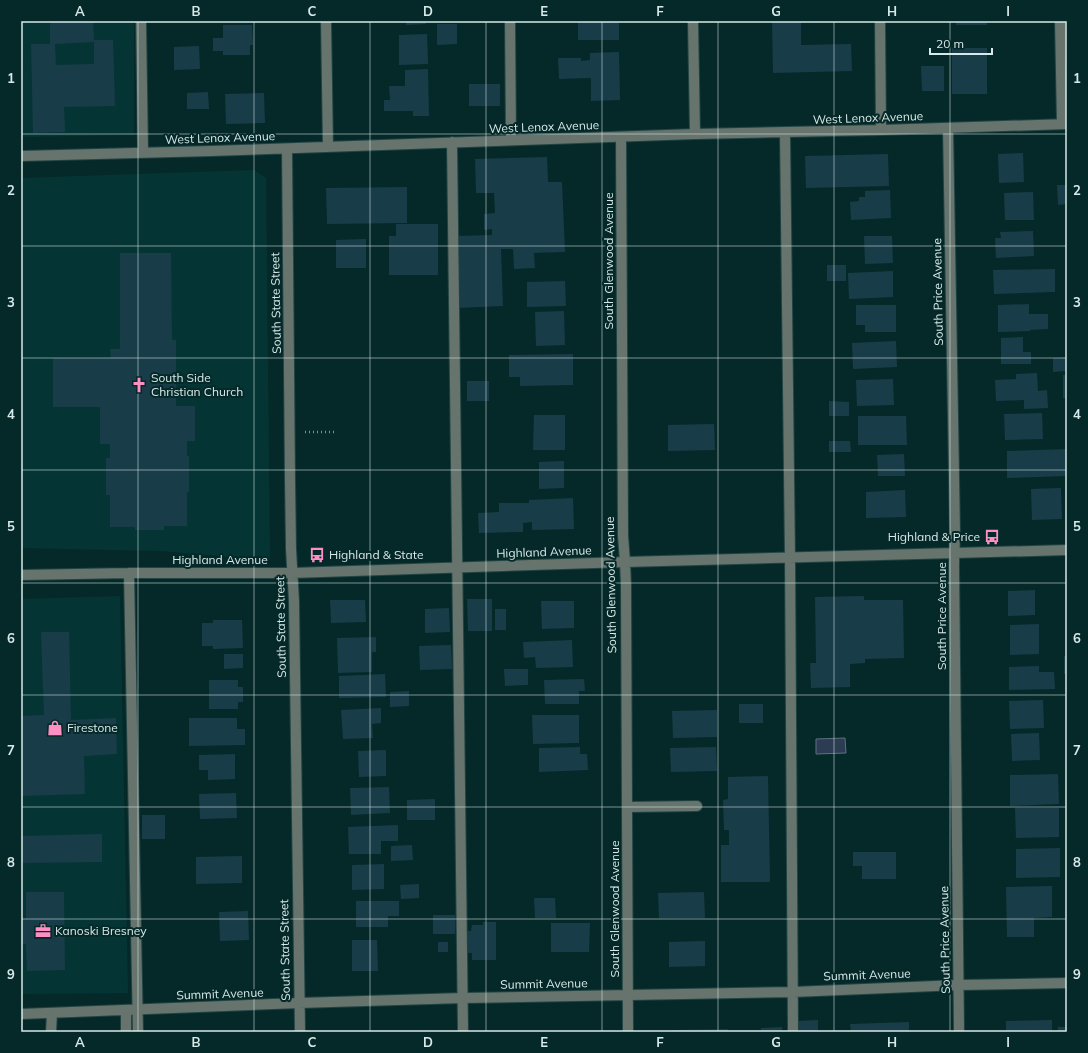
<svg xmlns="http://www.w3.org/2000/svg" width="1088" height="1053" font-family="Mulish,sans-serif">
  <style>
    .built { fill: #043534 }
    .water { fill: #2b3c53; stroke: #5f7080 }
    .building { fill: #193c49; fill-rule: evenodd }
    .lines { fill: none; stroke-linecap: round; stroke-linejoin: round }
    .minor-casing { stroke: #224443; stroke-width: 12 }
    .path { stroke: #76908f; stroke-width: 2.5; stroke-dasharray: 1 3; stroke-linecap: butt }
    .minor { stroke: #66746d; stroke-width: 10 }
    .grid { fill: none; stroke: #d7e9e8; stroke-width: 1; stroke-opacity: 0.55 }
    .labels { text-anchor: middle; stroke-width: 4; stroke-linejoin: round; paint-order: stroke }
    .street-label { font-size: 12px; fill: #d7e9e8; stroke: #052928 }
    .poi-label { font-size: 12px; fill: #d7e9e8; stroke: #052928; text-anchor: start }
    .neatline { fill: none; stroke: #d7e9e8; stroke-width: 1.5 }
    .grid-label { font-size: 13px; text-anchor: middle; font-weight: bold; fill: #d7e9e8 }
  </style>
  <rect width="100%" height="100%" fill="#052928"/>
  <path class="built" d="M21,21H134V135L21,137Z
    M254,170L266,178L270,560L160,551L21,548V178Z
    M120,596L128,993L21,994V599Z"/>
  <path class="water" d="M845,738L846,753L816,754V739Z"/>
  <path class="building" d="M50,21H93L94,40H113L115,106L64,107L65,132L33,133L31,44H50ZM94,42V64L56,65L55,44Z
    M406,21H426V24L406,25Z
    M578,21H619V40H578Z
    M772,21H801V45L851,44L852,71L773,73Z
    M956,21H987V25H956Z
    M437,24H457V44L437,45Z
    M223,25H252L253,45H250V55H223V51H213V38H223Z
    M427,34L428,64L399,65V35Z
    M199,46L200,69L174,70V47Z
    M952,48H987V94H952Z
    M619,52L620,100L591,101V78L559,79L558,58H581V61L590,60V53Z
    M921,66H944V91H922Z
    M428,69L429,116H413V111H384V100H390L389,86H405V70Z
    M469,84H500V106H469Z
    M208,92L209,109H187V93Z
    M264,93L265,123L226,124L225,94Z
    M1023,153L1024,182L999,183L998,154Z
    M888,154L889,186L806,188L805,156Z
    M547,157L548,182H562L565,252L534,253L535,268L514,269L513,249H501L503,306L457,308L455,236L492,235V229L484,230V214L495,213L494,193H476L475,159Z
    M1057,185H1067V204L1058,205Z
    M407,187V223L327,224L326,188Z
    M890,190L891,218L851,220L850,202L859,201V197H865V191Z
    M1033,192L1034,220H1005L1004,193Z
    M396,224H438V275H389V236H396Z
    M1033,231L1034,256L996,258L995,238H1001L1000,232Z
    M864,236H892L893,263L865,264Z
    M366,239V268H336V240Z
    M120,253H171L172,340H176V406H195V441H187V456H189V492H187V526H164V530H135V527H110V495H106V458H110V444H100V407H53V358H111L110,349H120Z
    M827,265H846V281H827Z
    M1055,269V292L994,294L993,270Z
    M893,271V297L849,299L848,273Z
    M565,281L566,306L527,307V282Z
    M1029,304V314H1048V329L1030,330V331L998,332V305Z
    M856,305H896V332H865V325H856Z
    M564,311L565,345L536,346L535,312Z
    M1023,337V352H1031V364H1001V338Z
    M896,341L897,367L853,369L852,343Z
    M573,354V385L520,386V377H509V355Z
    M1067,357V371L1053,372V358Z
    M1037,373L1038,391L1047,390L1048,408L1024,409V400L996,401L995,380L1016,379V374Z
    M1063,375H1067V398H1063Z
    M893,379L894,405L857,406L856,380Z
    M467,381H489V401H467Z
    M829,401L849,402V416H829Z
    M1042,413L1043,439L1005,440L1004,414Z
    M534,415H565V450H533Z
    M858,416H906L907,445H858Z
    M714,424L715,450L668,451V425Z
    M829,441H850L851,452H829Z
    M1067,449V476L1007,478V451Z
    M904,454L905,476H878L877,455Z
    M564,461V488L539,489V462Z
    M1061,488L1062,519L1032,520L1031,489Z
    M905,490L906,517L866,518V492Z
    M573,498L574,529L532,530V522L523,523V532L479,533L478,513L499,512V503H529V500Z
    M1035,590V615L1008,616V591Z
    M864,596V600H903L904,658L865,659V663L850,664V687L811,688L810,663H816L815,597Z
    M467,599H492V631H468Z
    M330,600H365L366,622L331,623Z
    M541,601H574V628L542,629Z
    M449,608L450,632L425,633V609Z
    M495,609H506V630H495Z
    M213,620H242L243,648L213,649V646H202V623H213Z
    M1039,624V654L1010,655V625Z
    M41,632H69L71,720L116,718L117,754L84,756L85,794L21,796V716L44,715Z
    M376,637V652H372V672L338,673L337,638Z
    M572,640L573,667L536,668L535,657L524,658L523,642Z
    M451,645L452,669L420,670L419,646Z
    M224,654H243V668L224,669Z
    M1064,656H1067V674H1064Z
    M1039,666V672H1054L1055,689L1009,690V667Z
    M504,669H528V685L505,686Z
    M385,674L386,697L339,698V676Z
    M584,679L585,691H579V704H545L544,680Z
    M209,680H238V687H243V702H238V709H209Z
    M409,691V706L390,707V692Z
    M1043,700L1044,728L1010,729L1009,701Z
    M739,704H763V723H739Z
    M381,708V723L372,724L373,738L343,739L341,710Z
    M717,710V737L673,738L672,711Z
    M532,715H579V743L533,744Z
    M189,718H237V729H245V745L189,746Z
    M1039,733L1040,760L1012,761L1011,734Z
    M580,747V754H587L588,770L539,772V748Z
    M716,747L717,771L671,772L670,748Z
    M386,750V776L359,777L358,751Z
    M235,754V779L208,780V770H199V755Z
    M1058,774L1059,804L1010,806V775Z
    M768,776L770,882H721V845H729V830H724L723,800L728,799V777Z
    M389,787L390,813L351,815L350,788Z
    M236,793L237,818L200,819L199,794Z
    M435,799V820H407V800Z
    M1015,808H1059V837L1016,838Z
    M142,815H165V839H142Z
    M398,825V841H381V854H349L348,827Z
    M102,834V862L21,863V836Z
    M412,845L413,860L391,861V846Z
    M1060,848V877L1016,878V849Z
    M853,852H896V879H862V866H853Z
    M242,856V883L196,884V857Z
    M384,864V889L352,890V865Z
    M419,884V898L401,899L400,885Z
    M1052,886V917L1034,918V937H1007L1006,887Z
    M26,892H64L65,970L27,971L26,944H21V919H26Z
    M704,892L705,918H659L658,893Z
    M534,898H555L556,918H535Z
    M356,901H399V916H388V927H356Z
    M248,911L249,940L220,941L219,912Z
    M433,915H455V934H433Z
    M483,922H496V960H472V953H465V931H471L472,925H483Z
    M551,923H590L589,952H551Z
    M352,940H377L378,971H352Z
    M705,941V966L669,967V942Z
    M438,942H448V952H438Z
    M818,1020V1032H797V1021Z
    M1052,1020V1032H1006V1021Z
    M909,1022V1032H851L850,1024Z
    M782,1027V1032H761V1028Z
    M1058,1027H1067V1032H1058Z
    M728,1029V1032H672V1030Z"/>
  <g class="lines">
    <defs>
      <path id="minor" d="M141,21L143,153
        M326,21L328,147
        M510,21L511,140
        M693,21L695,134
        M880,21L881,130
        M1060,21L1062,124
        M948,128L955,533L954,565L959,1032
        M785,133L790,558L793,1032
        M621,137L623,536L625,562L626,585L628,1032
        M452,142L463,1032
        M287,149L290,480L291,549L294,601L300,1032
        M21,156L211,151L695,134L881,130L1067,124
        M129,573L138,1032
        M21,575L129,573H292L625,562L1067,550
        M627,807L697,806
        M126,1011V1032
        M21,1014L299,1003L463,998L793,992L959,985L1067,983
        M51,1032L52,1013"/>
    </defs>
    <use href="#minor" class="minor-casing"/>
    <path class="path" d="M305,432H337"/>
    <use href="#minor" class="minor"/>
  </g>
  <path class="grid" d="M138,21V1032M254,21V1032M370,21V1032M486,21V1032M602,21V1032M718,21V1032M834,21V1032M950,21V1032M21,134H1067M21,246H1067M21,358H1067M21,470H1067M21,583H1067M21,695H1067M21,807H1067M21,919H1067"/>
  <defs>
    <symbol id="church-bare" viewBox="-9 -9 18 18"><path d="M-1.2-6h2.4v3.5h3.3v2.4h-3.3V6h-2.4V-.1h-3.3v-2.4h3.3Z" fill="#fc8fc3" stroke="#052928" stroke-width="2.5" paint-order="stroke"/></symbol>
    <symbol id="bus-bare" viewBox="-9 -9 18 18"><path d="M-5-6H5V4H4V6H2V4H-2V6H-4V4H-5ZM-3.5-4V0h7V-4ZM-3.5 1.2v1.5H-2V1.2ZM2 1.2v1.5H3.5V1.2Z" fill="#fc8fc3" stroke="#052928" stroke-width="2.5" paint-order="stroke"/></symbol>
    <symbol id="shop-bare" viewBox="-9 -9 18 18"><path d="M-5-2.5h2.3a2.7 3.5 0 0 1 5.4 0H5L5.5 6h-11ZM-1.5-2.5h3a1.5 2.3 0 0 0-3 0Z" fill="#fc8fc3" stroke="#052928" stroke-width="2.5" paint-order="stroke"/></symbol>
    <symbol id="office-bare" viewBox="-9 -9 18 18"><path d="M-6-3h4V-5.5h4V-3h4V5H-6ZM-1-4.5V-3h2v-1.5ZM-6 0V1H6V0Z" fill="#fc8fc3" stroke="#052928" stroke-width="2.5" paint-order="stroke"/></symbol>
  </defs>
  <g fill-rule="evenodd">
    <use href="#church-bare" x="128" y="374" width="22" height="22"/>
    <use href="#bus-bare" x="981" y="526" width="22" height="22"/>
    <use href="#bus-bare" x="306" y="544" width="22" height="22"/>
    <use href="#shop-bare" x="44" y="717" width="22" height="22"/>
    <use href="#office-bare" x="32" y="920" width="22" height="22"/>
  </g>
  <g class="labels">
    <g class="street-label">
      <text transform="translate(868 118) rotate(-2)" y="4">West Lenox Avenue</text>
      <text transform="translate(544 127) rotate(-2)" y="4">West Lenox Avenue</text>
      <text transform="translate(220 138) rotate(-2)" y="4">West Lenox Avenue</text>
      <text transform="translate(609 261) rotate(-90)" y="4">South Glenwood Avenue</text>
      <text transform="translate(938 292) rotate(-91)" y="4">South Price Avenue</text>
      <text transform="translate(276 303) rotate(-91)" y="4">South State Street</text>
      <text transform="translate(544 552) rotate(-2)" y="4">Highland Avenue</text>
      <text x="220" y="564">Highland Avenue</text>
      <text transform="translate(611 585) rotate(-91)" y="4">South Glenwood Avenue</text>
      <text transform="translate(942 616) rotate(-90)" y="4">South Price Avenue</text>
      <text transform="translate(281 627) rotate(-91)" y="4">South State Street</text>
      <text transform="translate(615 909) rotate(-90)" y="4">South Glenwood Avenue</text>
      <text transform="translate(945 940) rotate(-91)" y="4">South Price Avenue</text>
      <text transform="translate(285 950) rotate(-91)" y="4">South State Street</text>
      <text transform="translate(867 975) rotate(-2)" y="4">Summit Avenue</text>
      <text transform="translate(544 984) rotate(-1)" y="4">Summit Avenue</text>
      <text transform="translate(220 994) rotate(-2)" y="4">Summit Avenue</text>
    </g>
    <g class="poi-label">
      <text x="151" y="382">South Side<tspan x="151" dy="14">Christian Church</tspan></text>
      <text x="980" y="541" text-anchor="end">Highland &amp; Price</text>
      <text x="329" y="559">Highland &amp; State</text>
      <text x="67" y="732">Firestone</text>
      <text x="55" y="935">Kanoski Bresney</text>
    </g>
  </g>
  <rect width="1088" height="1053" fill="none" stroke="#052928" stroke-width="44"/>
  <path d="M930 48v6h62v-6" fill="none" stroke="#d7e9e8" stroke-width="2"/>
  <text x="936" y="48" font-size="12" fill="#d7e9e8" stroke="#052928" stroke-width="3" paint-order="stroke">20 m</text>
  <rect x="22" y="22" width="1044" height="1009" class="neatline"/>
  <g class="grid-label">
    <text x="80" y="16">A</text>
    <text x="196" y="16">B</text>
    <text x="312" y="16">C</text>
    <text x="428" y="16">D</text>
    <text x="544" y="16">E</text>
    <text x="660" y="16">F</text>
    <text x="776" y="16">G</text>
    <text x="892" y="16">H</text>
    <text x="1008" y="16">I</text>
    <text x="11" y="83">1</text>
    <text x="1077" y="83">1</text>
    <text x="11" y="195">2</text>
    <text x="1077" y="195">2</text>
    <text x="11" y="307">3</text>
    <text x="1077" y="307">3</text>
    <text x="11" y="419">4</text>
    <text x="1077" y="419">4</text>
    <text x="11" y="531">5</text>
    <text x="1077" y="531">5</text>
    <text x="11" y="643">6</text>
    <text x="1077" y="643">6</text>
    <text x="11" y="755">7</text>
    <text x="1077" y="755">7</text>
    <text x="11" y="867">8</text>
    <text x="1077" y="867">8</text>
    <text x="11" y="979">9</text>
    <text x="1077" y="979">9</text>
    <text x="80" y="1047">A</text>
    <text x="196" y="1047">B</text>
    <text x="312" y="1047">C</text>
    <text x="428" y="1047">D</text>
    <text x="544" y="1047">E</text>
    <text x="660" y="1047">F</text>
    <text x="776" y="1047">G</text>
    <text x="892" y="1047">H</text>
    <text x="1008" y="1047">I</text>
  </g>
</svg>
